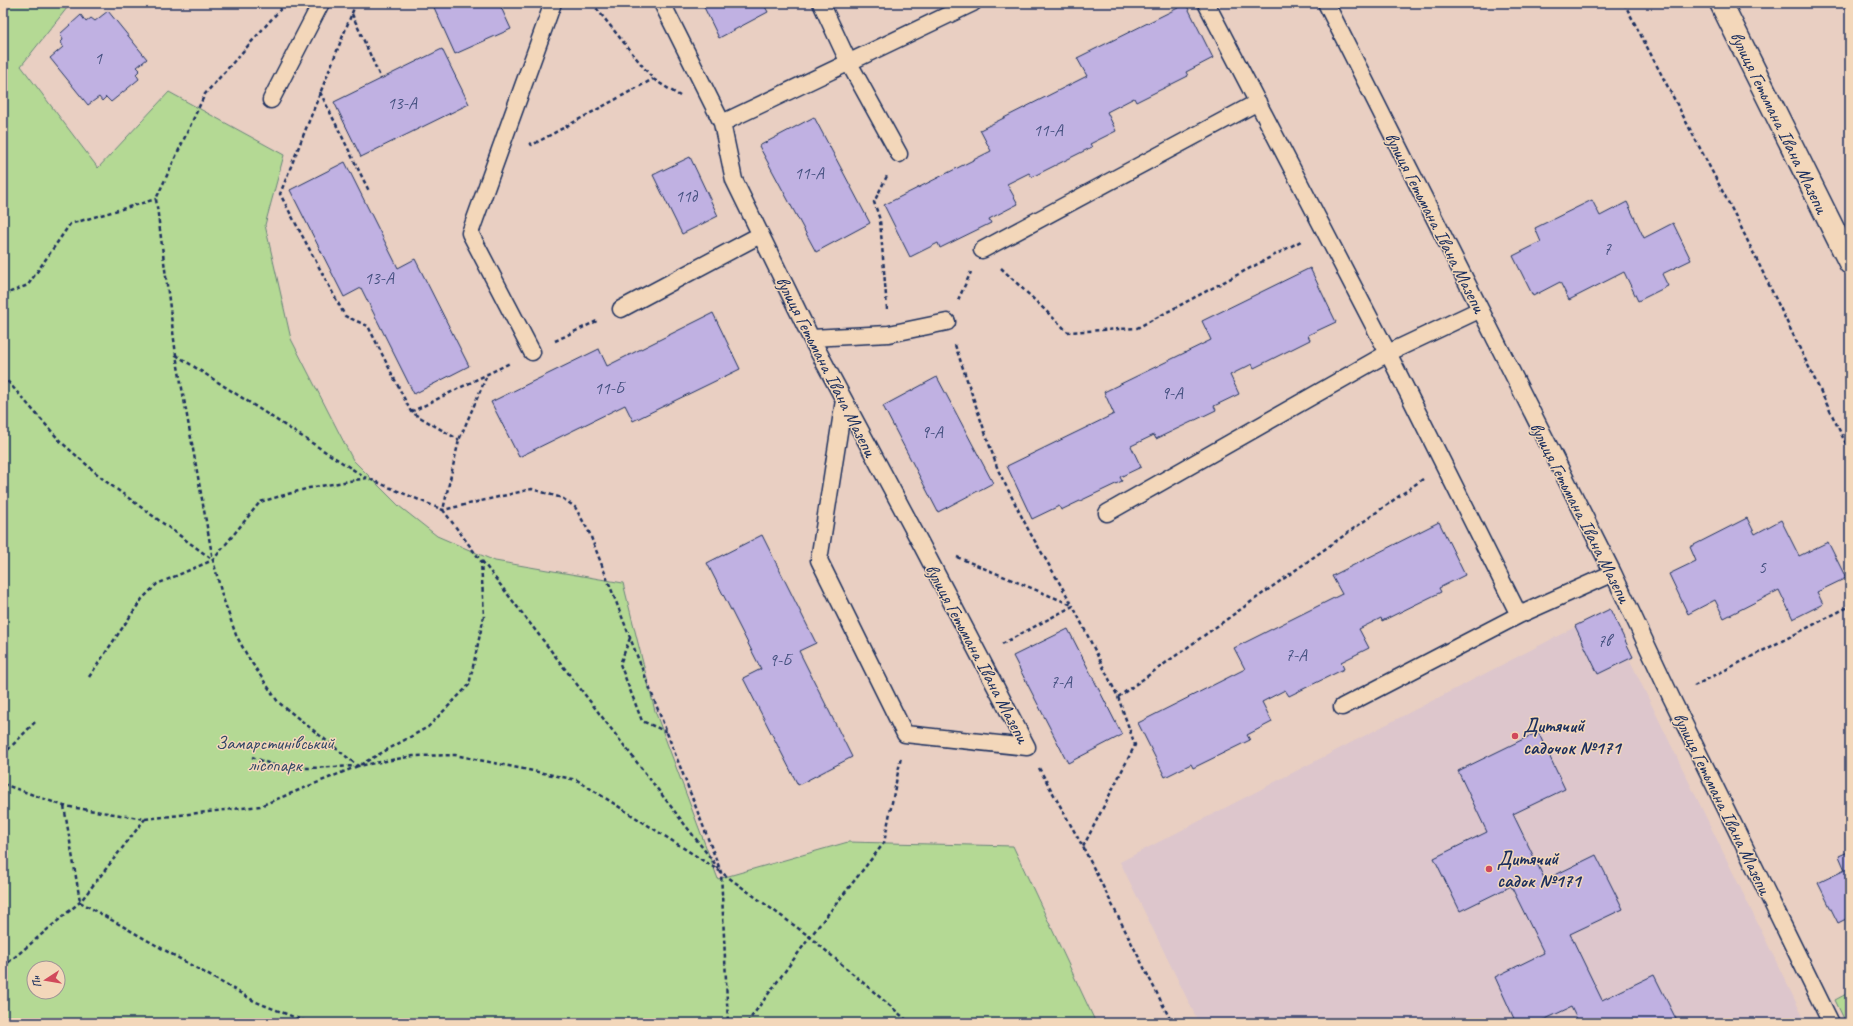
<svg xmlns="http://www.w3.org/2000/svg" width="1853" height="1026" font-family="Caveat,sans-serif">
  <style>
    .built { fill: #ddc6cc }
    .green { fill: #b4d994; stroke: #688479; fill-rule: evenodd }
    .building { fill: #c0b1e2; stroke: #1b2f5e }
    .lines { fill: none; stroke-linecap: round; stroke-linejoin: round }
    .service-casing { stroke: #1b2f5e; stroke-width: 19 }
    .secondary-casing { stroke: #1b2f5e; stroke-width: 25 }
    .path { stroke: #1b2f5e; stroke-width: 2.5; stroke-dasharray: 4 3; stroke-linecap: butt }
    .service { stroke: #f3d7ba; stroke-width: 16 }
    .secondary { stroke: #f3d7ba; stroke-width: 22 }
    .poi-dot { fill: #d1495b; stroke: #f3d7ba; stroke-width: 1.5 }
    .labels { text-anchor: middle; stroke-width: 3; stroke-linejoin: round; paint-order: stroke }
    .number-label { font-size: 17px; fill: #44507f }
    .street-label { font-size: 19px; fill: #1b2f5e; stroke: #f3d7ba }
    .poi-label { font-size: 19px; font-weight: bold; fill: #1b2f5e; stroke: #f3d7ba; text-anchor: start }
    .park-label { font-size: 19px; fill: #324866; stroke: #f3d7ba }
  </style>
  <rect width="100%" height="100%" fill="#e9cfc2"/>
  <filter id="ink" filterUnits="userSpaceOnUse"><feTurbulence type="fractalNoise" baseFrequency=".025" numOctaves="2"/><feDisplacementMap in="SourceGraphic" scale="8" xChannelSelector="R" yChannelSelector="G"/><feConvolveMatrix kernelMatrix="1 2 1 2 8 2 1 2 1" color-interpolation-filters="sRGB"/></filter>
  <g filter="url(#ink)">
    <path class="built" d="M1606,611L1806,1023H1199L1120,862Z"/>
    <path class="green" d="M3,3H71L21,66L98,168L169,92L284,155L265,225L291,339L353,460L399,506L437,536L495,561L623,583L655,711L718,879L848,842L1013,846L1096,1023H3ZM34,968H58V992H34Z
      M1850,992V1023H1846L1835,1000Z"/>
    <path class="building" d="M432,3H499L511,29L455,54Z
      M702,3H763L768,12L719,38Z
      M1186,4L1213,58L1186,72L1188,76L1136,102L1134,98L1107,112L1116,131L1090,144L1092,147L1032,177L1029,173L1007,184L1018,204L989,219L991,223L940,248L938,243L910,257L884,205L991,151L980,130L1087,76L1077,58Z
      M108,11L147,59L137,67L140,70L136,74L139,79L111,102L106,97L102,101L99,97L88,105L50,58L63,47L61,42L63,40L60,34L81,15L86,22L91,18L95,21Z
      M442,49L469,104L361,157L334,102Z
      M814,117L870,223L816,252L759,146Z
      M690,157L718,216L682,234L653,175Z
      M345,162L398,268L415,259L469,366L414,394L361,288L344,297L290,190Z
      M1592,200L1600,216L1627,202L1644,238L1673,223L1691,260L1662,274L1668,286L1638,301L1624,272L1569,300L1560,282L1533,296L1513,256L1541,242L1535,228Z
      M1310,268L1336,322L1308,335L1310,340L1254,368L1252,364L1230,375L1239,394L1214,406L1216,410L1156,439L1154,435L1131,446L1141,467L1120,477L1122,481L1061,510L1059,506L1032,519L1007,466L1114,414L1104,392L1211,340L1202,321Z
      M713,313L740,369L633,421L625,405L519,457L491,402L599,349L607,366Z
      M937,377L993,483L938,512L883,406Z
      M1747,518L1755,534L1781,520L1799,556L1828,542L1846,578L1817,592L1823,604L1793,619L1779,590L1724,618L1715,600L1688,614L1669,574L1696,561L1690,547Z
      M1439,522L1465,575L1439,588L1441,592L1382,621L1381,618L1359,629L1369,648L1341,662L1344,669L1289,696L1285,690L1262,702L1272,722L1247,735L1250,740L1193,768L1191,764L1165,777L1138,723L1245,669L1234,648L1342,594L1332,576Z
      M762,535L816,643L799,651L852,757L798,785L743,678L761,669L707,563Z
      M1610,609L1633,657L1598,674L1575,626Z
      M1068,629L1122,735L1068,763L1013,656Z
      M1538,732L1565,789L1513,814L1545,880L1596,855L1623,909L1570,934L1602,1000L1654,975L1678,1023H1579L1571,1007L1537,1023H1516L1495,977L1544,953L1511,886L1460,911L1434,858L1487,832L1458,771Z
      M1850,851V917L1838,923L1818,883L1845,870L1839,856Z"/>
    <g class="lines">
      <defs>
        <path id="service" d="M662,3L722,123
          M821,3L849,63L899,154
          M973,3L722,123L734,180L811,338L920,542L1027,747
          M1206,3L1388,353L1519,615L1613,573
          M1326,3L1613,573L1671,697L1831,1023
          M271,100L321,3
          M982,250L1258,102
          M621,309L760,235
          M811,338L889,334L947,322
          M532,352L470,233L553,3
          M844,400L819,560L905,734L1027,747
          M1107,513L1388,353L1479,310
          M1342,707L1519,615"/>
        <path id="secondary" d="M1721,3L1850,263"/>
      </defs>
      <use href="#service" class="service-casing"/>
      <use href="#secondary" class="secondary-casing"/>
      <path class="path" d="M286,3L205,94L156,199L176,355L213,560L222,595L236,635L248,657L278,702L358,766L413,756L455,755L577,780L721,872L810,937L910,1023
        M356,3L280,194L345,316L368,326L411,412L459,440
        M592,3L653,79L680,96
        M1624,3L1737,219L1850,452
        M1844,3L1850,15
        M352,14L381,79
        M320,92L369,191
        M529,143L532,145L653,79
        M1001,268L1068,332L1137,328L1301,241
        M3,295L28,285L70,224L156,199
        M958,300L971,272
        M887,309L880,220L874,202L887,176
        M555,341L599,320
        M955,345L998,470L1029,531L1073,606
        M176,355L366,478
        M3,376L61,442L104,480L213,560
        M411,412L510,363
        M957,557L1072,605
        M482,561L719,869
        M630,638L620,664L642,721L667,732
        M1002,644L1073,606L1118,697L1135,745L1083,847
        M89,677L142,599L157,584L213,560L260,502L309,488L367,478L443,510L532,489L562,498L575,507L589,532L721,872L728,1023
        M1694,686L1850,606
        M1118,697L1423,479
        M3,755L37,720
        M252,757L284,769L356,766
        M1039,768L1083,847L1172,1023
        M3,784L64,806L145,819L260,806L358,766L428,727L469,685L484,616L481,561L443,510L459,440L488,373
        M64,806L80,901
        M80,902L256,1002L309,1023
        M3,967L80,902L145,819
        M747,1023L810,937L884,843L901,757"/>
      <use href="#service" class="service"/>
      <use href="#secondary" class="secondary"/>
    </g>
  </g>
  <g class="poi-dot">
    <circle cx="1515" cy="736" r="4"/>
    <circle cx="1489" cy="869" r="4"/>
  </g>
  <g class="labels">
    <g class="number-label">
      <text x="98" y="64">1</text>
      <text x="402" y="109">13-А</text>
      <text x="1048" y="136">11-А</text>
      <text x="809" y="179">11-А</text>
      <text x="686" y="202">11д</text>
      <text x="1607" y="255">7</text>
      <text x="379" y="284">13-А</text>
      <text x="609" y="394">11-Б</text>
      <text x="1172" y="399">9-А</text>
      <text x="932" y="438">9-А</text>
      <text x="1762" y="573">5</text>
      <text x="1604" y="647">7в</text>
      <text x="1296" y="661">7-А</text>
      <text x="780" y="666">9-Б</text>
      <text x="1061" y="688">7-А</text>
    </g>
    <g class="street-label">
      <text transform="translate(1780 122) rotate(64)" y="7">вулиця Гетьмана Івана Мазепи</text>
      <text transform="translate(1436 222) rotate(63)" y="7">вулиця Гетьмана Івана Мазепи</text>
      <text transform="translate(827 366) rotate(63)" y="7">вулиця Гетьмана Івана Мазепи</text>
      <text transform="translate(1581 512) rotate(63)" y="7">вулиця Гетьмана Івана Мазепи</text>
      <text transform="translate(978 653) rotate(62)" y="7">вулиця Гетьмана Івана Мазепи</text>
      <text transform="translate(1723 803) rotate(64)" y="7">вулиця Гетьмана Івана Мазепи</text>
    </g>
    <g class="poi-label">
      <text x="1523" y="732">Дитячий<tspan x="1523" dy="22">садочок №171</tspan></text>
      <text x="1497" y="865">Дитячий<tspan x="1497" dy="22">садок №171</tspan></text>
    </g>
    <g class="park-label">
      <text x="275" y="749">Замарстинівський<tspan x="275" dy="22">лісопарк</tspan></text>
    </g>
  </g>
  <rect width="1853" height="1026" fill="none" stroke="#f3d7ba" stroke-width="16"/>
  <rect x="8" y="8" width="1837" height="1010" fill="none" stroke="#1b2f5e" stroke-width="1.5" filter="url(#ink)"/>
  <g transform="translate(46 980) rotate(258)"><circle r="19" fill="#f3d7ba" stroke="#9d9495"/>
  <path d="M0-3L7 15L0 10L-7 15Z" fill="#d1495b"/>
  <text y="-6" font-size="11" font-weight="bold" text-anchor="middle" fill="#1b2f5e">Пн</text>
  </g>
</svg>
